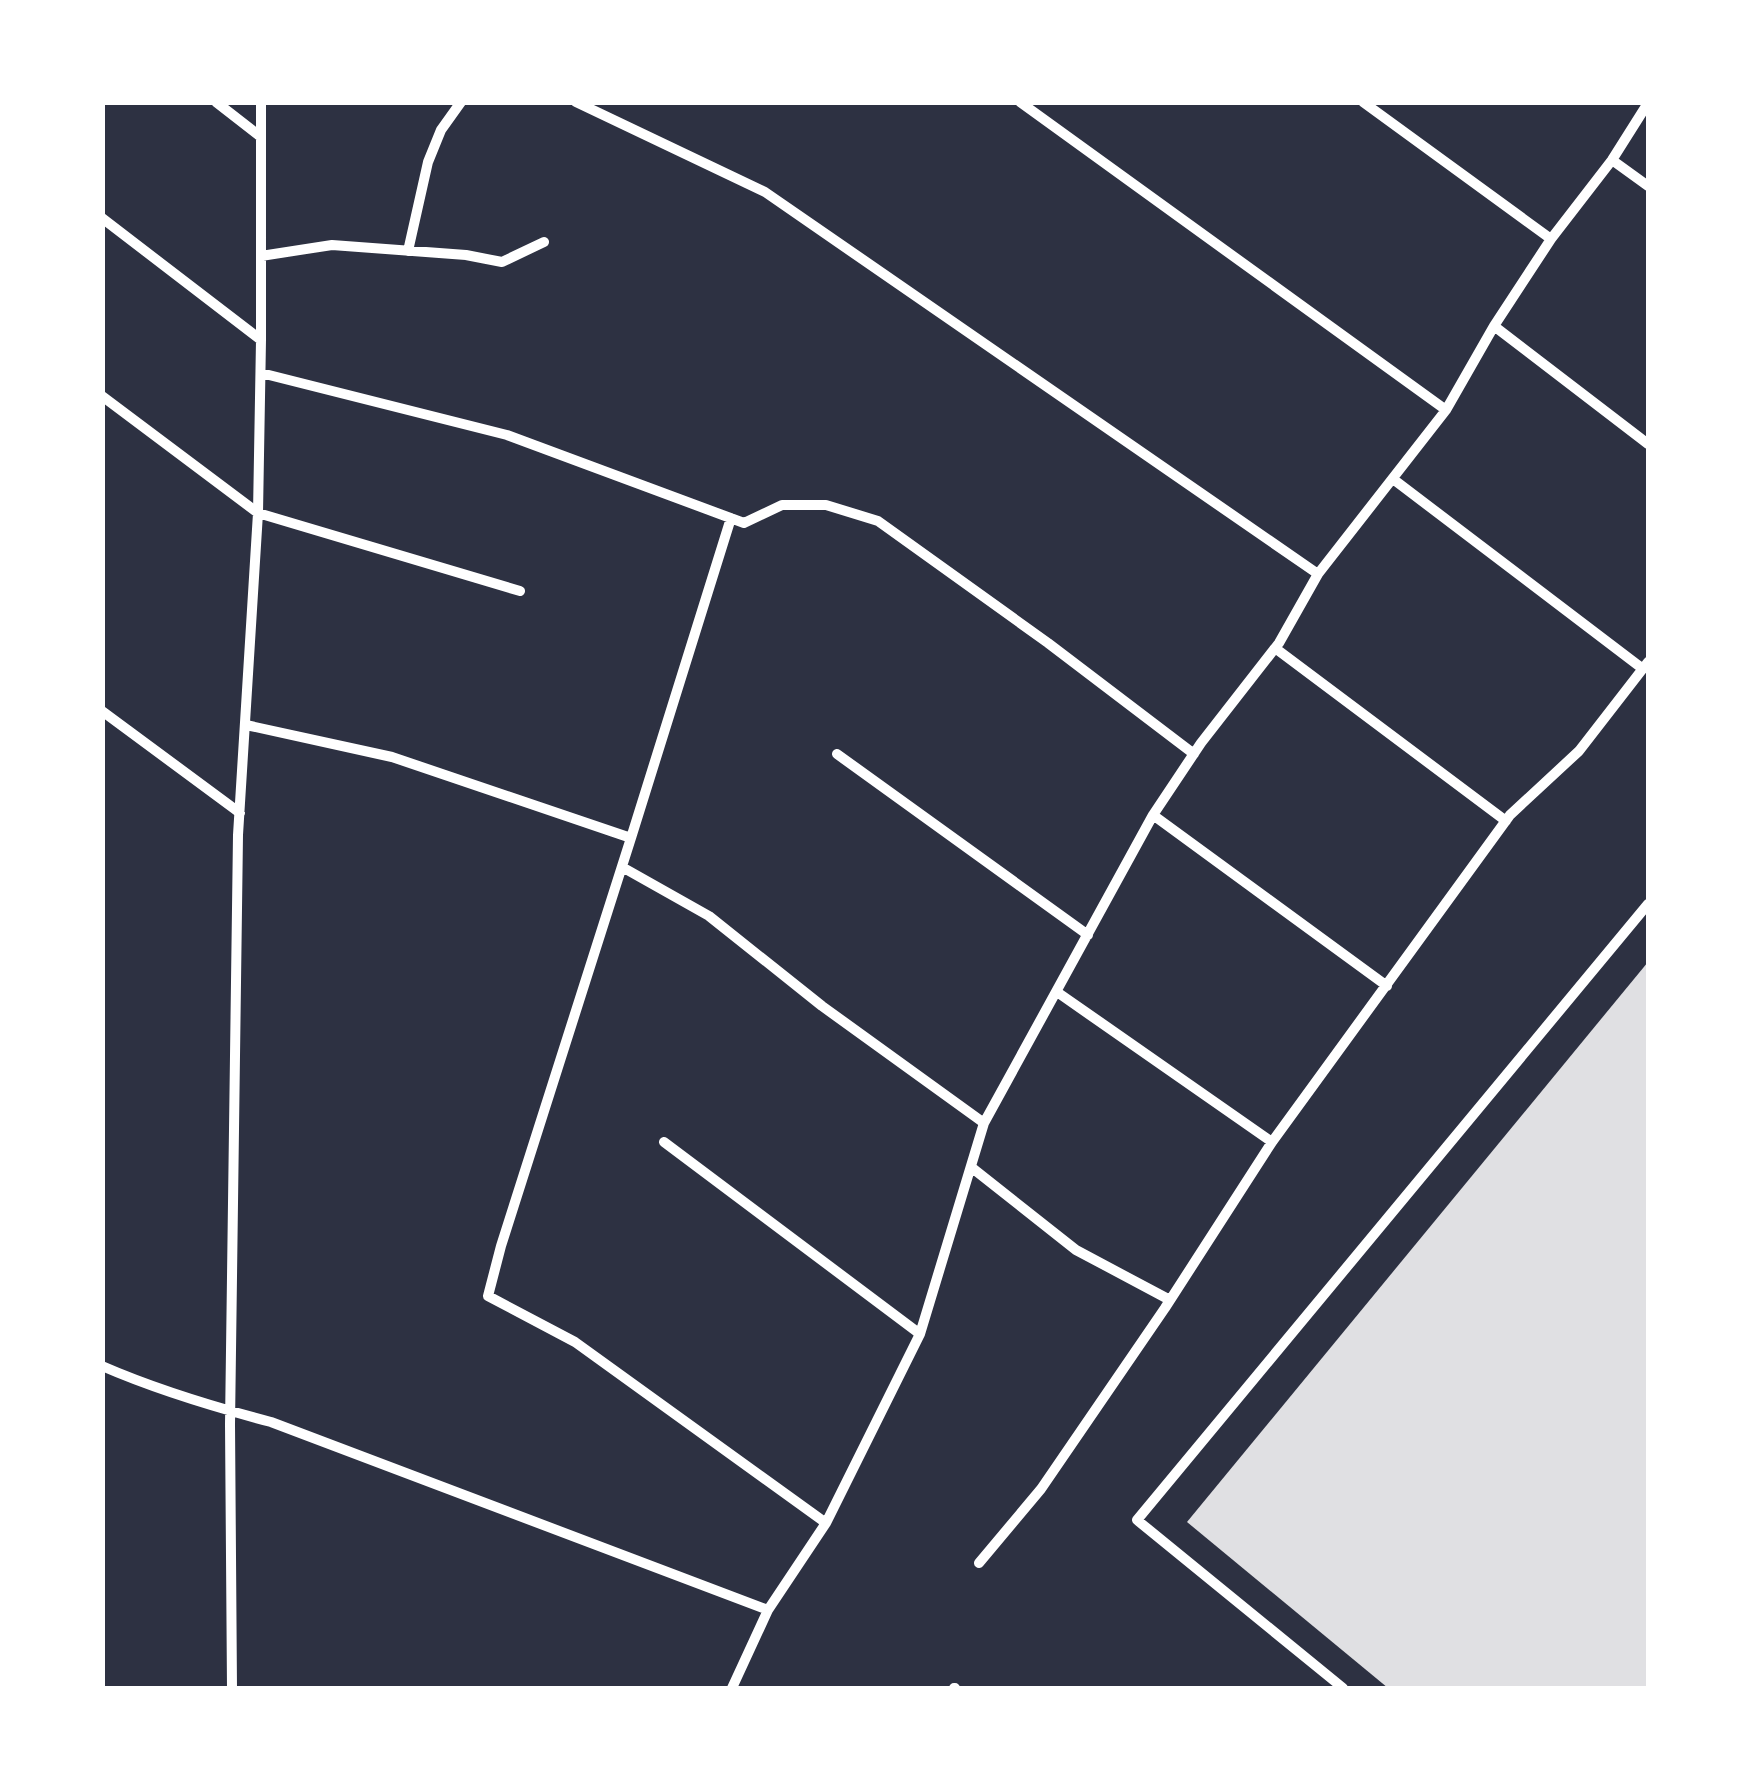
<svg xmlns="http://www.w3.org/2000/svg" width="1751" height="1791" font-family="Jost,sans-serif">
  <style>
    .building { fill: #e0e0e3 }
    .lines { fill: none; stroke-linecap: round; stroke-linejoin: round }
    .minor { stroke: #fff; stroke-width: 10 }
  </style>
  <rect width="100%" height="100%" fill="#2d3142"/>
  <path class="building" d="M1648,962V1688H1388L1187,1522Z"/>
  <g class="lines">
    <path class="minor" d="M216,102L261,137
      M576,102L765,192L1318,574
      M1020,102L1446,410
      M1363,102L1551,239
      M1612,160L1648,186
      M102,218L261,340
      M408,251L428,162L441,130L461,102
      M261,256L332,245L466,255L502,262L544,242
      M1494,326L1648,444
      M261,373L507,435L744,523L782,505H826L878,521L1048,643L1194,754
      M102,396L258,513L520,591
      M1393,479L1643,669
      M1275,648L1506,821
      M102,711L240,813
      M246,725L392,757L631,838L731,518
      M837,754L1088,935
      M1153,815L1387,986
      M631,838L501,1246L488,1296L575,1342L826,1523
      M622,867L709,916L822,1006L984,1123
      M1057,992L1272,1142
      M664,1142L920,1334
      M971,1167L1076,1250L1170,1300
      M102,1366C157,1390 214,1407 271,1422L768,1610
      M979,1563L1041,1489L1165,1308L1272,1142L1510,815L1579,751L1648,662
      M232,1688L230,1424L238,835L258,513L261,340V102
      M732,1688L768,1610L826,1523L920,1334L984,1123L1153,815L1201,743L1279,643L1318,574L1446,410L1494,326L1551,239L1612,160L1648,103
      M954,1688H955
      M1343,1688L1137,1520L1648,904"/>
  </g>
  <rect width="1751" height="1791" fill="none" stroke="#ffffff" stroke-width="210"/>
</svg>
